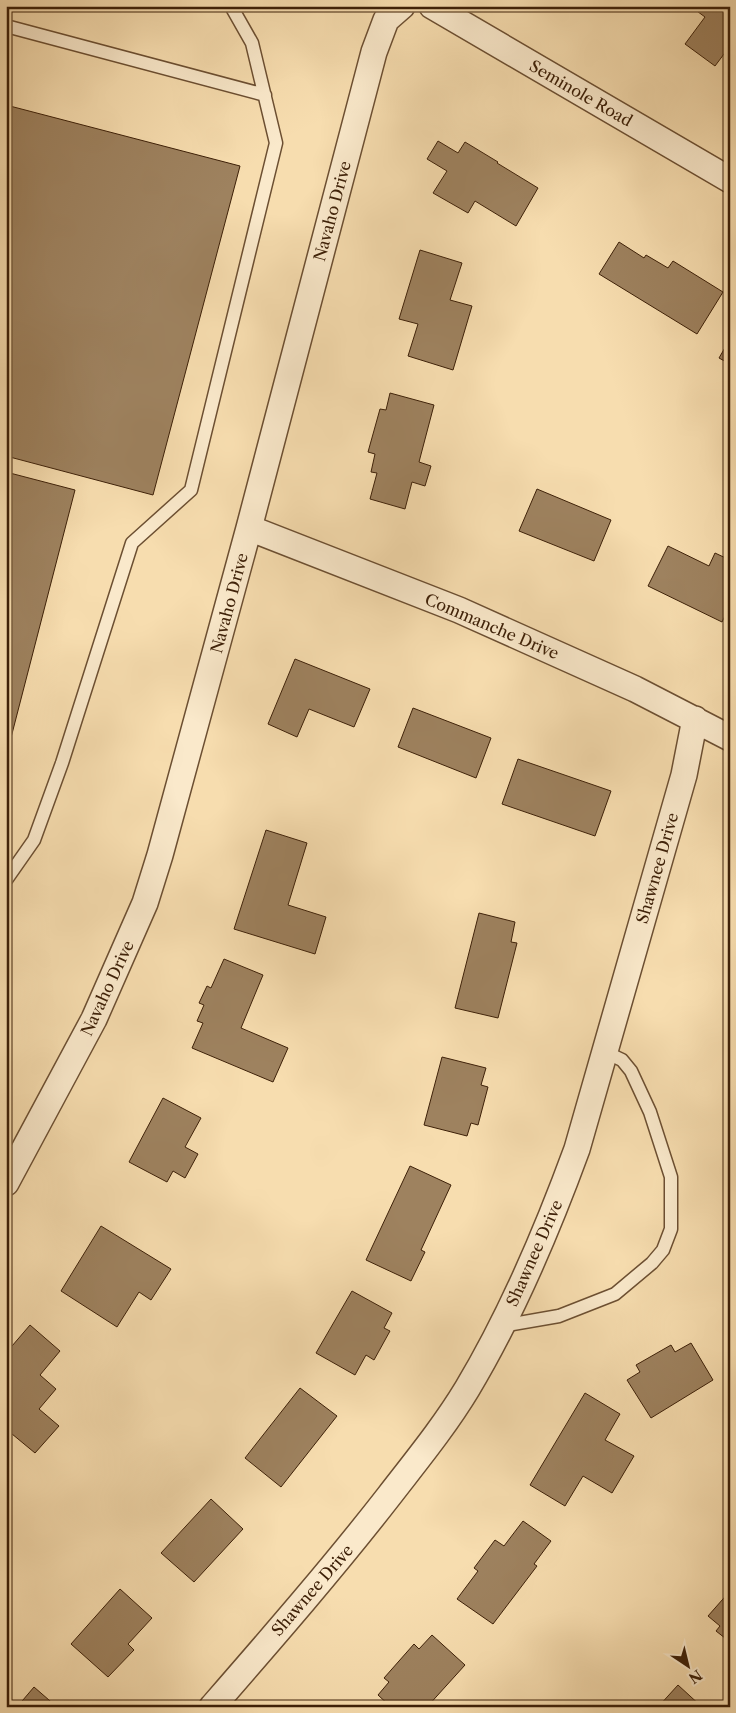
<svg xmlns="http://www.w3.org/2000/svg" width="736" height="1713" font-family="'Libre Caslon Text',serif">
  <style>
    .building { fill: #9e825f; stroke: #3d2008 }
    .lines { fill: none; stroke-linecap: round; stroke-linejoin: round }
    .lane-casing { stroke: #6c4f32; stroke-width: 15 }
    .street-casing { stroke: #6c4f32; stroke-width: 28 }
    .lane { stroke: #fae9cb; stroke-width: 12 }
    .street { stroke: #fae9cb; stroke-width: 25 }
    .labels { text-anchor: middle; stroke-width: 4.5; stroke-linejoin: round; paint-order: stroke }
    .street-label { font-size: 16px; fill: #3d2008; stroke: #fae9cb }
  </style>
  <rect width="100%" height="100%" fill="#f7ddaf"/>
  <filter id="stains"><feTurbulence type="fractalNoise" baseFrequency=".004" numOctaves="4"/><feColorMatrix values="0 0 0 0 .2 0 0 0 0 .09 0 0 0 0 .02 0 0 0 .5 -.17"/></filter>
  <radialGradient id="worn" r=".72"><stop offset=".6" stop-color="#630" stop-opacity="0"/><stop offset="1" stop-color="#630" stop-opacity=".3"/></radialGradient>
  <path class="building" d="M690,6H730V46L715,66L685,44L705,17Z
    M6,105L240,166L153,495L6,456Z
    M438,141L458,153L465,142L498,162L497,163L538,188L516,226L475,201L468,213L433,193L447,171L427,159Z
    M619,242L644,258L646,255L668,268L673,261L723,292L697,334L599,274Z
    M420,250L462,263L450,300L472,306L453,370L408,356L418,324L399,319Z
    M730,339V364L719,358Z
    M390,393L434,405L419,462L431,466L425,486L412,482L405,509L370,499L377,473L371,472L375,454L368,452L380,409L386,410Z
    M6,472L75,490L6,757Z
    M537,489L611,520L594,561L519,531Z
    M668,546L709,566L715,553L730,560V606L722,622L648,586Z
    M295,659L370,689L354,727L309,709L297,737L268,724Z
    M413,708L491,738L476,778L398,747Z
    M518,759L611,791L595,836L502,804Z
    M266,830L307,843L288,905L326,917L315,954L234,929Z
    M479,913L515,922L511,942L517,943L498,1018L455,1008Z
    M224,959L263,975L241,1028L288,1048L273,1082L192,1048L203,1023L197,1021L204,1005L199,1003L207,986L211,988Z
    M442,1057L486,1068L481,1085L488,1087L478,1125L471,1123L467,1136L424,1125Z
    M163,1098L201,1118L185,1147L198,1154L185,1178L173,1171L167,1182L129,1162Z
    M410,1166L451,1185L421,1250L425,1252L411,1281L366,1260Z
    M101,1226L171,1269L151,1300L139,1292L117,1327L61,1291Z
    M352,1291L392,1313L384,1328L390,1331L374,1360L366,1355L355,1375L316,1353Z
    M30,1325L60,1351L40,1375L56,1389L39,1409L59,1426L35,1453L6,1429V1353Z
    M691,1343L713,1380L651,1418L627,1380L640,1372L636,1365L671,1345L675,1352Z
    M300,1388L337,1416L281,1487L245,1458Z
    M585,1393L620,1414L605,1440L634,1456L612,1493L583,1476L565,1506L530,1485Z
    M211,1499L243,1529L194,1582L161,1553Z
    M523,1521L551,1541L534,1564L537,1566L493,1624L457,1599L478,1571L474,1568L495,1540L504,1546Z
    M120,1589L152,1618L128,1644L134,1650L108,1677L71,1644Z
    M730,1591V1642L716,1631L720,1626L708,1616Z
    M432,1635L465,1665L427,1707H391L378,1695L389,1682L384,1678L414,1644L419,1649Z
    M678,1685L702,1707H658Z
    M34,1687L57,1707H17Z"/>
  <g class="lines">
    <defs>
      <path id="lane" d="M6,26L265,95
        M6,880L34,840L62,763L132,543L191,490L276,143L252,43L231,6
        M502,1326L559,1316L615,1294L652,1263L663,1250L671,1229V1177L650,1112L631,1071L622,1060L605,1052"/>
      <path id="street" d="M432,6L730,180
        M249,528L459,610L635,689L730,738
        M6,1183L94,1019L145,903L160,855L249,528L374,52L386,20L402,6
        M212,1707C272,1638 333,1568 389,1496C416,1461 444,1427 467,1389C512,1314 547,1231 577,1149L684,775L695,719"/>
    </defs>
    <use href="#lane" class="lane-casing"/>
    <use href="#street" class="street-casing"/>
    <use href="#lane" class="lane"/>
    <use href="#street" class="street"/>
  </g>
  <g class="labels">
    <g class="street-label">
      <text transform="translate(581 93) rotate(30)" y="6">Seminole Road</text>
      <text transform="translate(332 211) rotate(-75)" y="6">Navaho Drive</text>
      <text transform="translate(229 603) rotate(-75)" y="6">Navaho Drive</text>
      <text transform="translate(492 626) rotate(23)" y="6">Commanche Drive</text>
      <text transform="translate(657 868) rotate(-74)" y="6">Shawnee Drive</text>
      <text transform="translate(107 988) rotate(-65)" y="6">Navaho Drive</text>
      <text transform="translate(534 1253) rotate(-66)" y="6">Shawnee Drive</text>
      <text transform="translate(312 1590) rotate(-49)" y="6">Shawnee Drive</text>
    </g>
  </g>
  <rect width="736" height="1713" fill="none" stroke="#f7ddaf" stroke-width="25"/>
  <rect x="8" y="8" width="721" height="1698" fill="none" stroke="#3d2008" stroke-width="2.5"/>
  <rect x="12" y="12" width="711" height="1688" fill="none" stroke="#3d2008"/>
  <g transform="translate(688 1666) rotate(145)" stroke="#fae9cb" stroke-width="4" paint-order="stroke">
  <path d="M0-4L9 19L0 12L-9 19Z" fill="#3d2008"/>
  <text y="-8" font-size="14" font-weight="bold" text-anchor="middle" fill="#3d2008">N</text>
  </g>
  <rect width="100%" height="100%" filter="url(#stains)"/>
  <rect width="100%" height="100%" fill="url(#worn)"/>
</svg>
